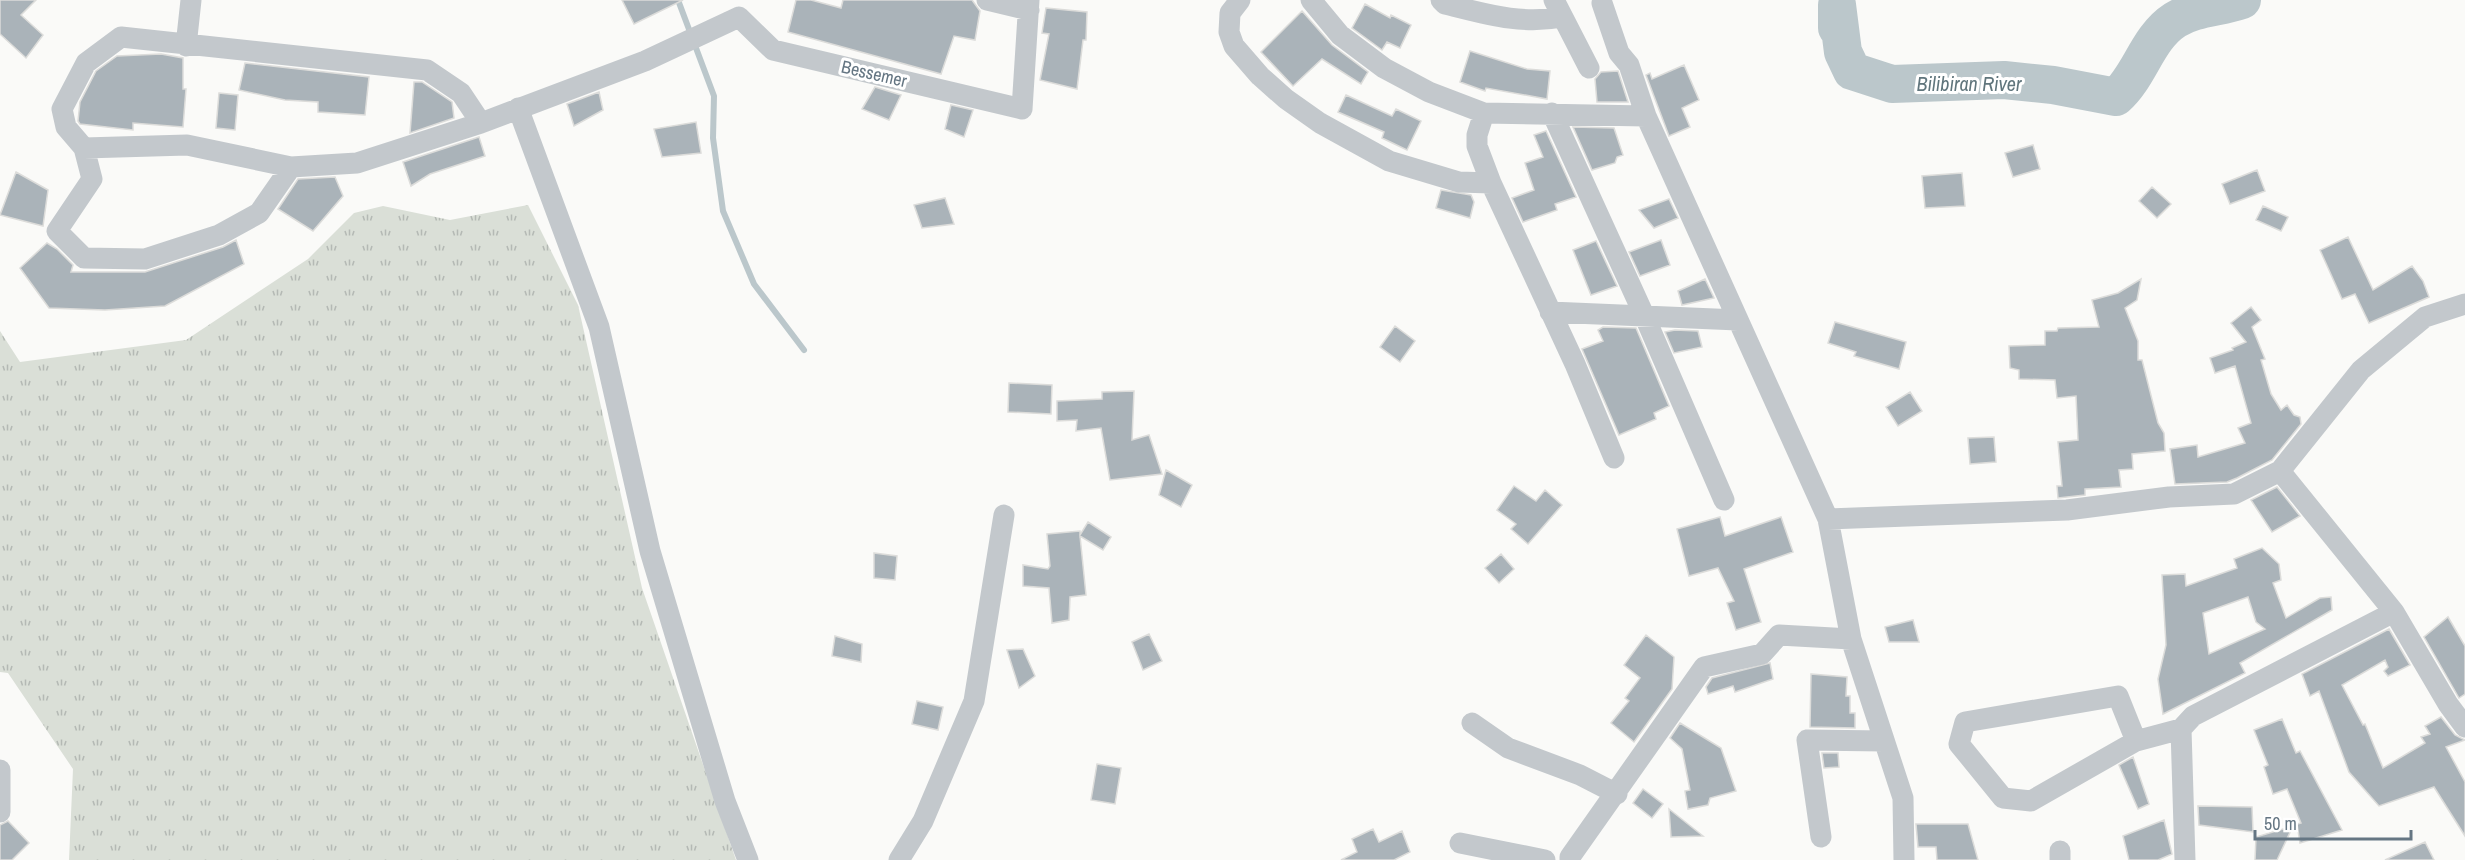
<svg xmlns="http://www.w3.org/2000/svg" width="2465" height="860" font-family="'Archivo Narrow',sans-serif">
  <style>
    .grass { fill: url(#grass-tufts) }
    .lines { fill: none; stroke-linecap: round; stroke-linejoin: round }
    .stream { stroke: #bbc7cb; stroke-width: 6 }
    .river { stroke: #bbc7cb; stroke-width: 38 }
    .building { fill: #aab3b9; stroke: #dcdcda; stroke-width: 1.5; fill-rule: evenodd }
    .minor { stroke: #c3c8cc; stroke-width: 21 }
    .labels { text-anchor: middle; stroke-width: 6; stroke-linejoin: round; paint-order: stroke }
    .street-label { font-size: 18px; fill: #657683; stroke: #fff }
    .water-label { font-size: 20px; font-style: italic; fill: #60757c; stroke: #fff }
  </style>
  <defs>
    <pattern id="grass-tufts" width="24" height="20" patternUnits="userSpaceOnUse" patternTransform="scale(1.5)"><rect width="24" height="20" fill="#dadfd7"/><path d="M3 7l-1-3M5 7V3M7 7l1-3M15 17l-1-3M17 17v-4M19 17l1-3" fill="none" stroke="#b4b9b4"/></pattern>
  </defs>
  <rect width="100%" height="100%" fill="#fafaf8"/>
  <path class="grass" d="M528,205L578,305L642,588L736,860H69L73,769L8,673L0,672V331L20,362L186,340L308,259L354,213L383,206L450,220Z"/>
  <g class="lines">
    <path class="stream" d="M678,0L714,96L713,138L723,211L754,284L804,350"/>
    <path class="river" d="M1837,28V5L1843,52L1852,71L1892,84L2004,80L2053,85L2116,97C2140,76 2147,38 2175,20C2196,7 2219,8 2242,0"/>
  </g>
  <path class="building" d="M0,0H36L21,15L43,35L26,58L0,34Z
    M622,0H683L634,24Z
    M796,0H811L841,8L843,0H972L980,11L975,40L954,36L941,74L788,32Z
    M1365,4L1390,18L1391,15L1411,25L1400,48L1387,42L1382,50L1352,28Z
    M1046,8L1087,12L1086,40H1083L1077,89L1040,80L1049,34L1042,33Z
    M1302,11L1332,45L1368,72L1361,84L1322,59L1293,86L1261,52Z
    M1470,51L1527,69L1550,71L1547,99L1486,88L1485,91L1460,82Z
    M161,54L183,58V89H186L183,127L133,123V130L80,124L78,121L80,102L96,71L117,56Z
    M245,63L369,77L365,115L318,112V102L285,100L239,90Z
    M1684,65L1699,100L1682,108L1690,127L1669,136L1646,75L1650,73L1652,79Z
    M1618,71L1628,102H1597L1595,79L1601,72Z
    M414,82H422L452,102L454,118L410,133Z
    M875,87L901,95L889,120L862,109Z
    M599,92L603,110L574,126L567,104Z
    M219,93L238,95L235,130L216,128Z
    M1346,95L1392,116L1396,109L1421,121L1407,150L1382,138L1384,132L1338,112Z
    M951,105L973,110L964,137L945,129Z
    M696,122L701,153L662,157L654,129Z
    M1573,127L1614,128L1623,155L1617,157L1615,163L1592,170Z
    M1546,131L1576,197L1555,204L1557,210L1523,222L1512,198L1534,190L1525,163L1543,157L1534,135Z
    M479,137L485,156L430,174L411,186L403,162Z
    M2033,145L2040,169L2013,177L2005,153Z
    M2257,170L2265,191L2230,204L2222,184Z
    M16,172L48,190L43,226L0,215Z
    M1962,173L1965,206L1925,208L1922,176Z
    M335,177L343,196L313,231L278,209L298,179Z
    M2152,187L2171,204L2157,218L2139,201Z
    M1441,190L1471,195L1474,202L1470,218L1436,208Z
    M945,198L954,224L922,228L914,205Z
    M1669,199L1678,218L1654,228L1639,210Z
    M2263,206L2288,217L2281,231L2256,220Z
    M2348,237L2373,290L2412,266L2423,281L2429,297L2369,323L2355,294L2342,299L2320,250Z
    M236,240L244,264L165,306L105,310L49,308L20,268L47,243L57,249L73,265L71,272H145L223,247Z
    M1661,240L1670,265L1640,276L1629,252Z
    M1596,241L1617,286L1591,295L1573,250Z
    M1705,279L1714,298L1682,305L1678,291Z
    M2141,279L2137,300L2125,308L2138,341V360H2142L2158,423L2164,433L2165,451L2132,454L2133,469L2119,470L2121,487L2085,489V495L2058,498L2057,486H2062L2058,442L2078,440L2076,396L2057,398L2055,380L2019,379V370L2010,368L2009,346L2045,345V331H2057L2058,328L2099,327L2092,300L2118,293Z
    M2251,307L2261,320L2252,327L2265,359L2261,360L2271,394L2281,410L2287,405L2294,415L2300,417L2301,424L2272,460L2237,478L2227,482L2175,484L2170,449L2197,445L2198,457L2245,443L2238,428L2251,423L2235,366L2215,373L2210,358L2233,350L2232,348L2246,342L2231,323Z
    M1835,322L1906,342L1899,369L1854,356L1856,352L1828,343Z
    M1395,326L1415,341L1400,362L1380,347Z
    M1603,327L1636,328L1669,406L1654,413L1656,419L1619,435L1582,349L1603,341L1598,330Z
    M1675,330L1698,331L1702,347L1674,353L1665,332Z
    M1009,383L1052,385L1051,414L1008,412Z
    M1134,391L1132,440L1149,435L1162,474L1110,480L1101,428L1076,431L1077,420L1057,421V401L1102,399V392Z
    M1910,392L1922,411L1898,426L1886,407Z
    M1994,437L1996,462L1970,464L1968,438Z
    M1166,470L1192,485L1181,507L1159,495Z
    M1514,486L1536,501L1545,490L1562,505L1528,544L1511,529L1516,524L1497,510Z
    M2277,487L2300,516L2272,532L2251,500Z
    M1720,517L1725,536L1781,517L1793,552L1744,569L1761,622L1736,630L1727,603L1734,601L1718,568L1689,576L1677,529Z
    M1088,522L1111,537L1103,550L1080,536L1086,595L1070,597L1069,620L1052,623L1049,588L1023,586V565L1048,569L1050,566L1047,534L1080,531V535Z
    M2262,548L2279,564L2281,580L2273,583L2286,618L2320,598L2331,597L2332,610L2240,663L2245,673L2163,714L2158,679L2166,645L2162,575L2185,574L2186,586L2237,568L2234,559ZM2248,597L2256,622L2265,629L2209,654L2203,613Z
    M874,553L897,556L895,580L874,578Z
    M1501,554L1514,569L1499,583L1485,568Z
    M2448,617L2465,646V694L2459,698L2424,637Z
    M1913,620L1919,642H1889L1885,627Z
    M2389,629L2410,665L2388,676L2384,671L2388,667L2385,660L2342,685L2363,725L2365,724L2383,768L2425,743L2421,737L2430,734L2425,726L2441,717L2455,735L2465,740L2446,747L2465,782V836L2434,787L2379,806L2349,772L2319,691L2310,696L2302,674Z
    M1149,634L1162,661L1143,670L1132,642Z
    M1646,635L1674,657L1672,689L1634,742L1611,723L1629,701L1625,698L1640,678L1624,665Z
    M835,636L862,644L861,662L832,656Z
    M1023,649L1035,676L1019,688L1007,650Z
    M1770,663L1773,679L1735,692L1733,686L1708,694L1706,687L1712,678Z
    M1811,674L1847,677L1846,696H1850V713H1855V728L1810,727Z
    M917,701L943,707L938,730L912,724Z
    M2282,719L2296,753L2300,751L2342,830L2300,843L2297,824L2301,823L2287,789L2273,794L2264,767L2268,765L2254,730Z
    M1680,723L1721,748L1736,791L1710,798L1708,805L1688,809L1685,791L1690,790L1682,749L1670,738Z
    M1822,753H1838L1839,767L1824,768Z
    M2133,757L2149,804L2138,809L2119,765Z
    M1097,764L1121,768L1115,804L1091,800Z
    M1643,789L1663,804L1652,818L1633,803Z
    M2198,806L2252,807L2253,832L2199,825Z
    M1669,809L1703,836L1671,837Z
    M2164,820L2172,854L2158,860H2129L2123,836Z
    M8,821L29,843L12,860H0V825Z
    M1916,824H1968L1978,860H1937L1936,847H1918Z
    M2293,826L2277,860H2255L2256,837Z
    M1373,829L1379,842L1402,831L1410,852L1394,860H1341L1357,852L1352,839Z
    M2425,842L2434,860H2385Z"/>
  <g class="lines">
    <path class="minor" d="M987,0L1029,10
      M1240,0L1230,13L1229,32L1234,46L1260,76L1286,99L1320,123L1389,161L1459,182L1491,183
      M1311,0L1340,35L1384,68L1429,92L1484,113L1646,116
      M1441,0L1445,4C1486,14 1521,25 1562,17
      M1554,0L1589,68
      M1602,3L1619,53L1629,65L1646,116L1828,519L1851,639L1903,798L1904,860
      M739,17L773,50L1022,109L1029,0
      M186,46L191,0
      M518,108L599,327L650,551L725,801L748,860
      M1484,113L1477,135V146L1491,183L1575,364L1614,458
      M1552,113L1644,315L1724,500
      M84,148L187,145L291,167L357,163L481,123L645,61L739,17
      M291,167L259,213L219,235L145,259L84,258L57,231L92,179L84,148L66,127L62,109L86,63L121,37L427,70L461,93L481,123
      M1550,312L1738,320
      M2280,471L2394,612L2448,704L2465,727
      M1828,519L2067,510L2169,497L2234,494L2280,471L2361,370L2425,317L2465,304
      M1472,723L1508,748L1580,775L1617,794
      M2136,741L2118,696L1965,722L1959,744L2003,798L2031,801L2136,741L2181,729
      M0,770V812
      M1821,837L1807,740L1884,741
      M1460,843L1545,860
      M2060,851V860
      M899,860L923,821L974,701L1004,515
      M1570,860V857L1704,667L1762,654L1779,635L1851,639
      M2185,860L2181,729L2193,716L2394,612"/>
  </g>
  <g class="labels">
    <g class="street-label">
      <text transform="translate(874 74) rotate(13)" y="6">Bessemer</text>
    </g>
    <g class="water-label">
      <text x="1969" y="91">Bilibiran River</text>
    </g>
  </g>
  <path d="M2255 830v9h156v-9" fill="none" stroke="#657683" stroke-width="3"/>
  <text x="2264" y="830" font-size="18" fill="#657683" stroke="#ffffff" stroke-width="4.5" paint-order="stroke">50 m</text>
</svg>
